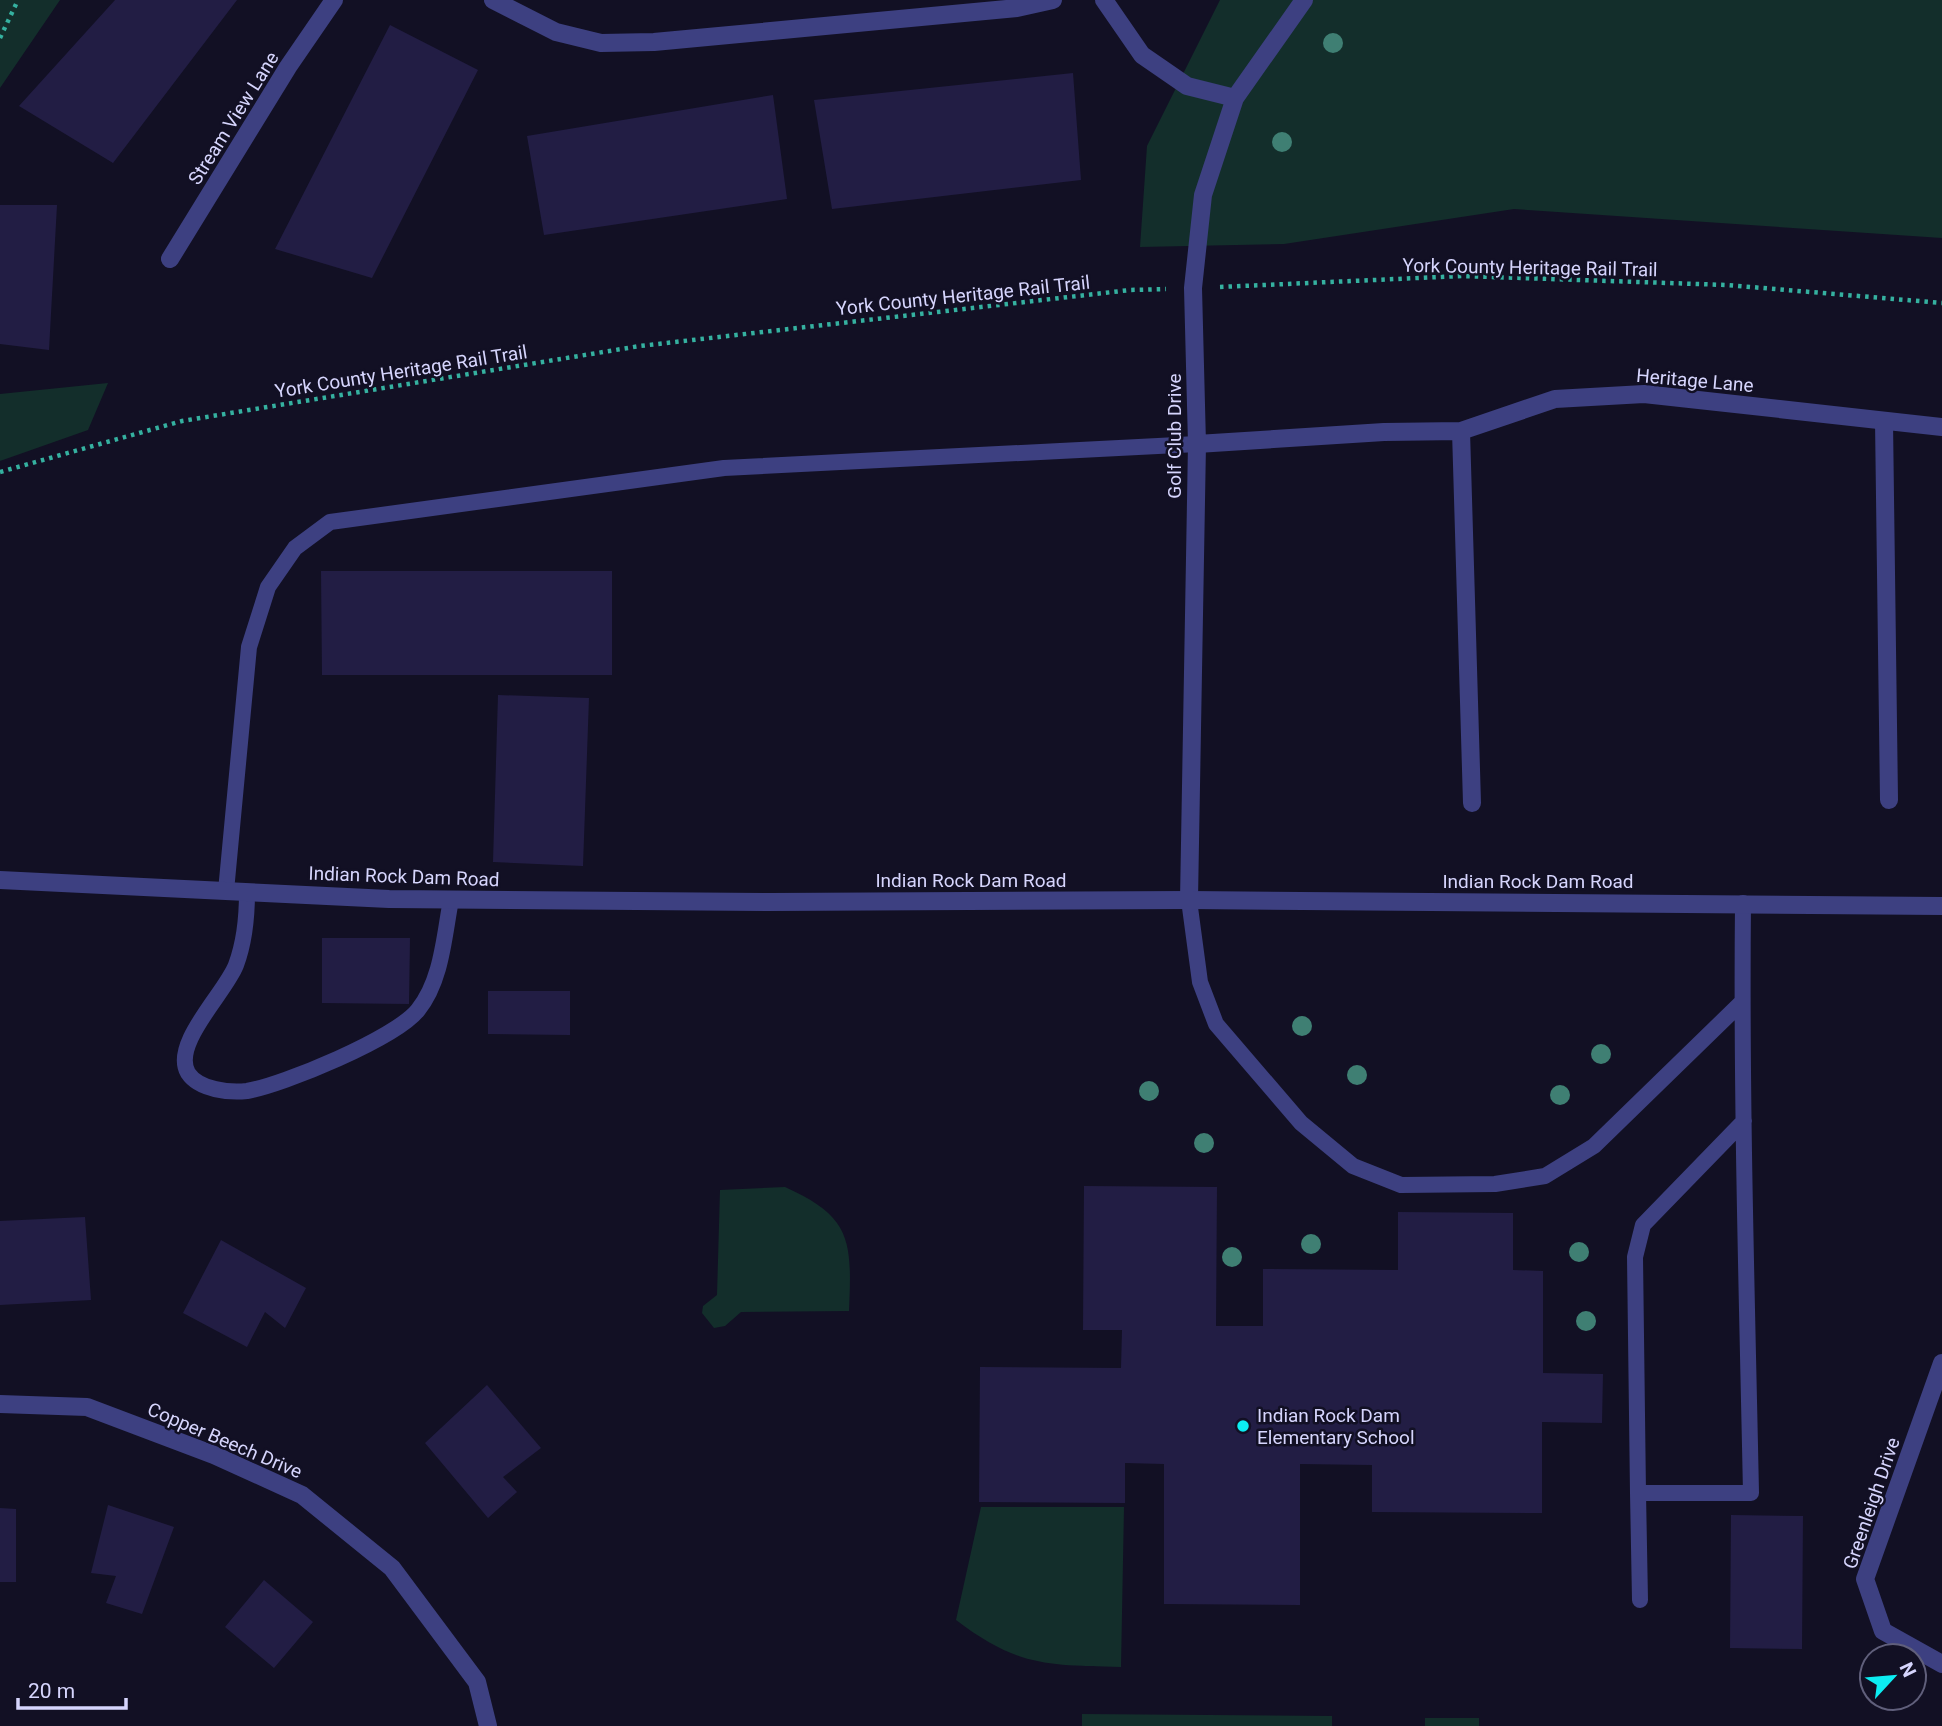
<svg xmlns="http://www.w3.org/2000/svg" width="1942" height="1726" font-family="Roboto,sans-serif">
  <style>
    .green { fill: #132e2b }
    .building { fill: #221d44 }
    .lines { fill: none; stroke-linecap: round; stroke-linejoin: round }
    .path { stroke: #35b1a0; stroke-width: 4.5; stroke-dasharray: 3.5 5; stroke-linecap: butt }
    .service { stroke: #3d4081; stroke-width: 16 }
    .minor { stroke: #3d4081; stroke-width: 18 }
    .tertiary { stroke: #3d4081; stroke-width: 18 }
    .tree { fill: #3f7f73 }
    .poi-dot { fill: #0cedf2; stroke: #121024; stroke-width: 2.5 }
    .labels { text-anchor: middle; stroke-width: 5; stroke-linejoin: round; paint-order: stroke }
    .street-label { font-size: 19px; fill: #d6d5fd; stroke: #121024 }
    .poi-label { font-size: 19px; fill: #d6d5fd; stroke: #121024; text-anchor: start }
  </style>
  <rect width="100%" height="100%" fill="#121024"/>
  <path class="green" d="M0,0H60L0,88Z
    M1220,0H1942V238L1514,209L1284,244L1140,247L1147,146Z
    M108,383L88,430L0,461V394Z
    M785,1187C852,1217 852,1241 849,1311L741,1312L725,1326L714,1328L702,1313L703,1306L717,1295L720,1190Z
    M981,1507H1124L1121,1667C1047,1665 1018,1667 956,1620Z
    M1082,1714L1332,1716V1726H1082Z
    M1425,1718H1479V1726H1425Z"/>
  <path class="building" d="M115,0H237L113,163L19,106Z
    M390,25L478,70L372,278L275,249Z
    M1073,73L1081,180L832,209L814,100Z
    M773,95L787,199L544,235L527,136Z
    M0,205H57L49,350L0,344Z
    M321,571H612V675H322Z
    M498,695L589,698L583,866L493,862Z
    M322,938H410L409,1004L322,1003Z
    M488,991H570V1035L488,1034Z
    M1084,1186L1217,1187L1216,1326H1263V1269L1398,1270V1212L1513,1213V1270L1543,1271V1373L1603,1374L1602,1423L1542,1422V1513L1372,1512V1465L1300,1464V1605L1164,1604V1464L1125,1463V1503L979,1502L980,1367L1121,1368L1122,1330H1083Z
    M85,1217L91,1300L0,1305V1221Z
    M221,1240L306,1288L285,1328L265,1312L247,1347L183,1313Z
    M487,1385L541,1448L503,1477L517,1492L488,1518L425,1443Z
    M108,1505L174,1527L142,1614L106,1603L116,1576L91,1573Z
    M0,1508L16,1509V1582H0Z
    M1731,1515L1803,1516L1802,1649L1730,1648Z
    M264,1580L313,1622L274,1668L225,1627Z"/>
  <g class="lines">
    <path class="path" d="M0,38L18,0
      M1220,287L1462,276L1727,285L1942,303
      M0,472L182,421L640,346L1130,290L1166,289"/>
    <path class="service" d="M226,891L249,647L268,587L295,548L330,522L724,468L1197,444
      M247,892C247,917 245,941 236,965C226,992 171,1044 188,1073C199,1090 230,1093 247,1091C283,1085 396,1038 418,1010C442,980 444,936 451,900
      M1189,900L1200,982L1216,1024L1301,1123L1353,1166L1401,1185L1495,1184L1545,1176L1594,1146L1742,1002
      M1743,903C1741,1100 1747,1297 1751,1493H1638L1635,1257L1643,1225L1744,1121
      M1638,1493L1640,1600"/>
    <path class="minor" d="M493,0L556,32L601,43L654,42L1017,8L1053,0
      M1104,0L1142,55L1187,86L1235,98
      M170,259L288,67L334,0
      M1884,421L1889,800
      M1461,431L1472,803
      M1197,444L1384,432L1461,431L1555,399L1644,394L1942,427
      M1189,900L1197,444L1193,288L1203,195L1235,98L1304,0
      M1942,1363L1865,1579L1883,1631L1942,1664
      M0,1404L87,1407L214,1455L302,1495L392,1568L477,1682L488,1726"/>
    <path class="tertiary" d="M0,880L389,899L770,902L1189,900L1942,906"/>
  </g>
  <g class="tree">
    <circle cx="1333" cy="43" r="10"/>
    <circle cx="1282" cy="142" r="10"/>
    <circle cx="1302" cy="1026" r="10"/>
    <circle cx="1601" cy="1054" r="10"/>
    <circle cx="1357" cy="1075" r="10"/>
    <circle cx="1149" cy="1091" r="10"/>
    <circle cx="1560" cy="1095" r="10"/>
    <circle cx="1204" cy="1143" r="10"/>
    <circle cx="1311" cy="1244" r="10"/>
    <circle cx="1579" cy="1252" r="10"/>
    <circle cx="1232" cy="1257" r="10"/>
    <circle cx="1586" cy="1321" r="10"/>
  </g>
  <circle class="poi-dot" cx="1243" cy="1426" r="7"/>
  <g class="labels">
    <g class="street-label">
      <text transform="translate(233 118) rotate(-58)" y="7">Stream View Lane</text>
      <text transform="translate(1530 267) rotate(1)" y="7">York County Heritage Rail Trail</text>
      <text transform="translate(963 295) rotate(-6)" y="7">York County Heritage Rail Trail</text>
      <text transform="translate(401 371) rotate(-9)" y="7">York County Heritage Rail Trail</text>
      <text transform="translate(1695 380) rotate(5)" y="7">Heritage Lane</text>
      <text transform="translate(1174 436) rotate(-90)" y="7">Golf Club Drive</text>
      <text transform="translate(404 876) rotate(2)" y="7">Indian Rock Dam Road</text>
      <text x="971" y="887">Indian Rock Dam Road</text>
      <text x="1538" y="888">Indian Rock Dam Road</text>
      <text transform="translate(225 1440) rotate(23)" y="7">Copper Beech Drive</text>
      <text transform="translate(1871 1503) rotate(-71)" y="7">Greenleigh Drive</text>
    </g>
    <g class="poi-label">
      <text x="1257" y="1422">Indian Rock Dam<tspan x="1257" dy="22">Elementary School</tspan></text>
    </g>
  </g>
  <g transform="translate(1893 1677) rotate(64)"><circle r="33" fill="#121024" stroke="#605f7b" stroke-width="2"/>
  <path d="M0-5L12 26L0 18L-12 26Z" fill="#0cedf2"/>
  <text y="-10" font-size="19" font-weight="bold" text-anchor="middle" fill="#d6d5fd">N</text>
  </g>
  <path d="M18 1698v10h108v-10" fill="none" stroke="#d6d5fd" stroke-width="3.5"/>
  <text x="28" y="1698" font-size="21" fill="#d6d5fd" stroke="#121024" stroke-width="5" paint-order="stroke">20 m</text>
</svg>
